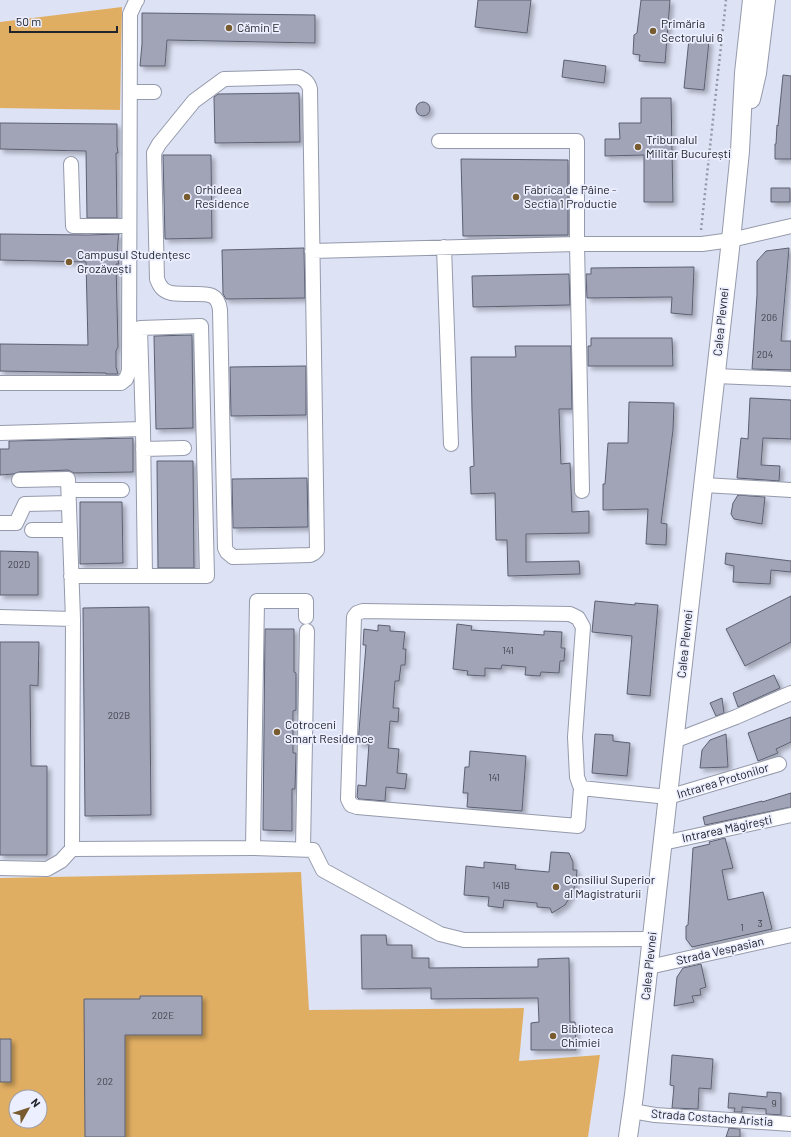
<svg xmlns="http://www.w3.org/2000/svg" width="791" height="1137" font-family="Barlow,sans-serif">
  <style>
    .green { fill: #e0ae63; fill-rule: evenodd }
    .building { fill: #a0a4b6; stroke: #5c6071; filter: url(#shadow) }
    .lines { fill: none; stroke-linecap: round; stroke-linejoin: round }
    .minor-casing { stroke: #959aab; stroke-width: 16 }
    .major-casing { stroke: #959aab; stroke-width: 20 }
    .path { stroke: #9498a6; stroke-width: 2.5; stroke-dasharray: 2 3; stroke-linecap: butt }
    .minor { stroke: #fff; stroke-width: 14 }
    .major { stroke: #fff; stroke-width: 18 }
    .poi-dot { fill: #785b2f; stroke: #ecefff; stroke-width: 1.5 }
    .labels { text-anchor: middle; stroke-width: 3.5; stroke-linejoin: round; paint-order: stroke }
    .number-label { font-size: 10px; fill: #42444e }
    .poi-label { font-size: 12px; fill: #22242b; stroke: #ecefff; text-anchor: start }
    .street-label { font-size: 12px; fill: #22242b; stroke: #ecefff }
  </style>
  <defs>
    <filter id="shadow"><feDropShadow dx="3.5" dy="3.5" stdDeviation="2" flood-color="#0004"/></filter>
  </defs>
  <rect width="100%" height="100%" fill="#dde2f5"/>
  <path class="green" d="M122,7L120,110L0,108V22Z
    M301,872L309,1010L524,1008L519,1061L600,1055L588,1137H0V878ZM16,1097H40V1121H16Z"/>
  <path class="building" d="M478,0H531L527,33L475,27Z
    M641,0H670L665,63L639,61L640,55L633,54L634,35L637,33Z
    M142,13L315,15V43L167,40L165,66H140L142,44Z
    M689,39L709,41L704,90L684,88Z
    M564,60L606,66L604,83L562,77Z
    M783,75L791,76V159H775V144H776L777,125L778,126Z
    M299,93L300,142L215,143L214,97L218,94Z
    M641,98H671L673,202H644V155L605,156V139H620L619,123H641Z
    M416 109a7 7 0 1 1 14 0a7 7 0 1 1-14 0Z
    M0,123L117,124V146L118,153H116L117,218H87L86,151L0,149Z
    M163,155H211L212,238L165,239Z
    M461,159L568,160V235L463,236Z
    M771,188H790V202H771Z
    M0,234L88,235L119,234L118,241L117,257L119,264H116L118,347L116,351V367L118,374H106V373L0,371V344L88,345L86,262L0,260Z
    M304,248L305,298L226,299L223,294L222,250Z
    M789,248L781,341H791V370L752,369L757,295V261L766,251Z
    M694,267L692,315L671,313L672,297L587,298L586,274H591V268Z
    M569,274L570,305L473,307L472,276Z
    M192,335L193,428L156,429L154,336Z
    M591,338H672L673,366H588V346H591Z
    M515,346H571L572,409H559L561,464L570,463L572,512L589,511V533L526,534V562L579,561L580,574L508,576L507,540H496L495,493L471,494L470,467L474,466L472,411L471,357H516Z
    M306,366V415L231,416L230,367Z
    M750,398L791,400V439L763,438L761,465L780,466L779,481L737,478L741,438L748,439Z
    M629,402L674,403L673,430L661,523L667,524L666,545L646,544L648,509L603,510V484H605L608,443H628Z
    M133,438V472L74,473L68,470L19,472L13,474L0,475V449H9V441Z
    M157,461H193L194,568H158Z
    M307,478L308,527L233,528L232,479Z
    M738,495L765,497L762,524L734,519L731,514L733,503Z
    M80,502H122L123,563L80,564Z
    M0,551L38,552V595H0Z
    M726,553L791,561V572L771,570L770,584L733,582L734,566L725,564Z
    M791,596V642L745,666L726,629Z
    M595,601L635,605V603L658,605L650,696L627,694L632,636L592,632Z
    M149,607L151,815L85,816L83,608Z
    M457,624L472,626L471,630L544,635V631L562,632L561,648H565L564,661H560L559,673L541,672L540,676L525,675L526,667L502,665L501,669L485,668V676L467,675L468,671L453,669Z
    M378,625L390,626V631L405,632L403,649H406L405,665H401L399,681H395L393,708H399L398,722L390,721L388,748L399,749L397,773L407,774L405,789L386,787L385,801L359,799L357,797L358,785L366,786L369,744L358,743L366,645H363L364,629L378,631Z
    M265,629H294V672L296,673V710L293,711V753H296L295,789H292V831L263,830Z
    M0,642H39L38,686L30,685L31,766H47V855H0Z
    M774,675L780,688L738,707L733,693Z
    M722,698L724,713L716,716L710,703Z
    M791,717V742L776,749L778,753L758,761L748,733Z
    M595,734L613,735V741L630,743L627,776L592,773Z
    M726,734L728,767L700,768L702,750L710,740Z
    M470,751L526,756L522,811L467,807L468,793H463L465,767H469Z
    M791,793V807L705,825L703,817L762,801V802Z
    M725,838L733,868L722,870L728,900L763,892L772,929L692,947L686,939V926L688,925L693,848L710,844L709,842Z
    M551,852L569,853L573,862V870H577L576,881L573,892L565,905L552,913L550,908L537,907V903L504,900L503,908L488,906L489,897L464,895L466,866L484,868V862L516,865L515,869L549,872Z
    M361,935H386L387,945H412V958H429V968L538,967V959L569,958L570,1022H575L576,1050H531V1023L539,1022L538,998L431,999V988L362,989Z
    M701,964L706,987L700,989L701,995L692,996L694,1002L674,1006L677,977L683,968Z
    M140,996H202V1035H125V1137H85L84,999H140Z
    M0,1039H11V1082H0Z
    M672,1055L713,1059L711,1089L699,1088L698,1109L672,1108L674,1086L670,1085Z
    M767,1092L781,1093V1115L766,1114V1109L742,1107V1112H734L735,1108H728L729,1093L767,1097Z
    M729,1128L740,1129V1137H726Z"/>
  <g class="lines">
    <defs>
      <path id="minor" d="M299,77C305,80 308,82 310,89L317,550L314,553L310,555L233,557L227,552L225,548L220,310C218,293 208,294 194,294C186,294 178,294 171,293C163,291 160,287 157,279L154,153L159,144L194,101L224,79Z
        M131,92H154
        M439,141H577V244L582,491
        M71,164L73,226H129
        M444,247L451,444
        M312,251L577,244H702L731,240L791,226
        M715,376L791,379
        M0,383H121L126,379L129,371L130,14L136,1L137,0
        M143,429L145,576
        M0,433L143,429L140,328L201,326L207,576H71
        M143,449L184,448
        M19,480L68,479L73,619L72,849
        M704,485L791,490
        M69,490H122
        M0,523H16L25,504L69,503
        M32,530H70
        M363,611L570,614L578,618L583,627L575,737L577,777L581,788L578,826L357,807L351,805L348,799L354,617L357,613Z
        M0,617L73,619
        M674,741L736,717L791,693
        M581,788L668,797L779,764
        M663,843L791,815
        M253,848L257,601H306V617
        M303,849L307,631
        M0,868L47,869L61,861L72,849L253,848L313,850L323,870L440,934L464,940L652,939
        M649,967L791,935
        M632,1111L655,1115L791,1124"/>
      <path id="major" d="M751,99L757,73L766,0
        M628,1137L634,1095L731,240L740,151L744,73L752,0"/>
    </defs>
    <use href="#minor" class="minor-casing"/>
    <use href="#major" class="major-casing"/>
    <path class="path" d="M701,230L726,0"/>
    <use href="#minor" class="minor"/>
    <use href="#major" class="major"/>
  </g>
  <g class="poi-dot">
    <circle cx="229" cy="28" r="4"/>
    <circle cx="653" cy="31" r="4"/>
    <circle cx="638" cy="147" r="4"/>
    <circle cx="187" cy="197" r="4"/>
    <circle cx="516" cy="197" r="4"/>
    <circle cx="69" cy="262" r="4"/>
    <circle cx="277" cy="732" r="4"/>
    <circle cx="556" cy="887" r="4"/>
    <circle cx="553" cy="1036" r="4"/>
  </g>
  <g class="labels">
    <g class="number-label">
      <text x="769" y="321">206</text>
      <text x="765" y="358">204</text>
      <text x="19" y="568">202D</text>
      <text x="508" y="654">141</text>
      <text x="119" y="719">202B</text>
      <text x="494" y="781">141</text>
      <text x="501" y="889">141B</text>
      <text x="760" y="927">3</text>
      <text x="742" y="931">1</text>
      <text x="163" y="1019">202E</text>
      <text x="105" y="1085">202</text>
      <text x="774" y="1107">9</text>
    </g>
    <g class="poi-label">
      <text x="661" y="28">Primăria<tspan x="661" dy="14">Sectorului 6</tspan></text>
      <text x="237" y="32">Cămin E</text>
      <text x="646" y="144">Tribunalul<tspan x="646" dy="14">Militar București</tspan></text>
      <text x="195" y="194">Orhideea<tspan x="195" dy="14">Residence</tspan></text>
      <text x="524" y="194">Fabrica de Pâine -<tspan x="524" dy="14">Sectia 1 Productie</tspan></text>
      <text x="77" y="259">Campusul Studențesc<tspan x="77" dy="14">Grozăvești</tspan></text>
      <text x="285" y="729">Cotroceni<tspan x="285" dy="14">Smart Residence</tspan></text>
      <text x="564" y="884">Consiliul Superior<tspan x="564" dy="14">al Magistraturii</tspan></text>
      <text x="561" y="1033">Biblioteca<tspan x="561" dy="14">Chimiei</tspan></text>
    </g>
    <g class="street-label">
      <text transform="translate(721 322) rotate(-84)" y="4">Calea Plevnei</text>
      <text transform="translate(685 644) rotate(-84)" y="4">Calea Plevnei</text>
      <text transform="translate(723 781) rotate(-17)" y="4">Intrarea Protonilor</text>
      <text transform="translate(727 829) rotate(-12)" y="4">Intrarea Măgirești</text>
      <text transform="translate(720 951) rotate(-13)" y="4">Strada Vespasian</text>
      <text transform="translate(649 966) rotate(-84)" y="4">Calea Plevnei</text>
      <text transform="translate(712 1118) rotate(4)" y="4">Strada Costache Aristia</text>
    </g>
  </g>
  <g transform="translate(28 1109) rotate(51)"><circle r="19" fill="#ecefff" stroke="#9b9eaa"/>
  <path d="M0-3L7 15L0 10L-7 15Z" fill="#785b2f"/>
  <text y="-6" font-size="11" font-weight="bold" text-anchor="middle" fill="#22242b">N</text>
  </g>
  <path d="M10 26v6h107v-6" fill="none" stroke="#22242b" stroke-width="2"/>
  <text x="16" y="26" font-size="12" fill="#22242b" stroke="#ecefff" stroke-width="3" paint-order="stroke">50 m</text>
</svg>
